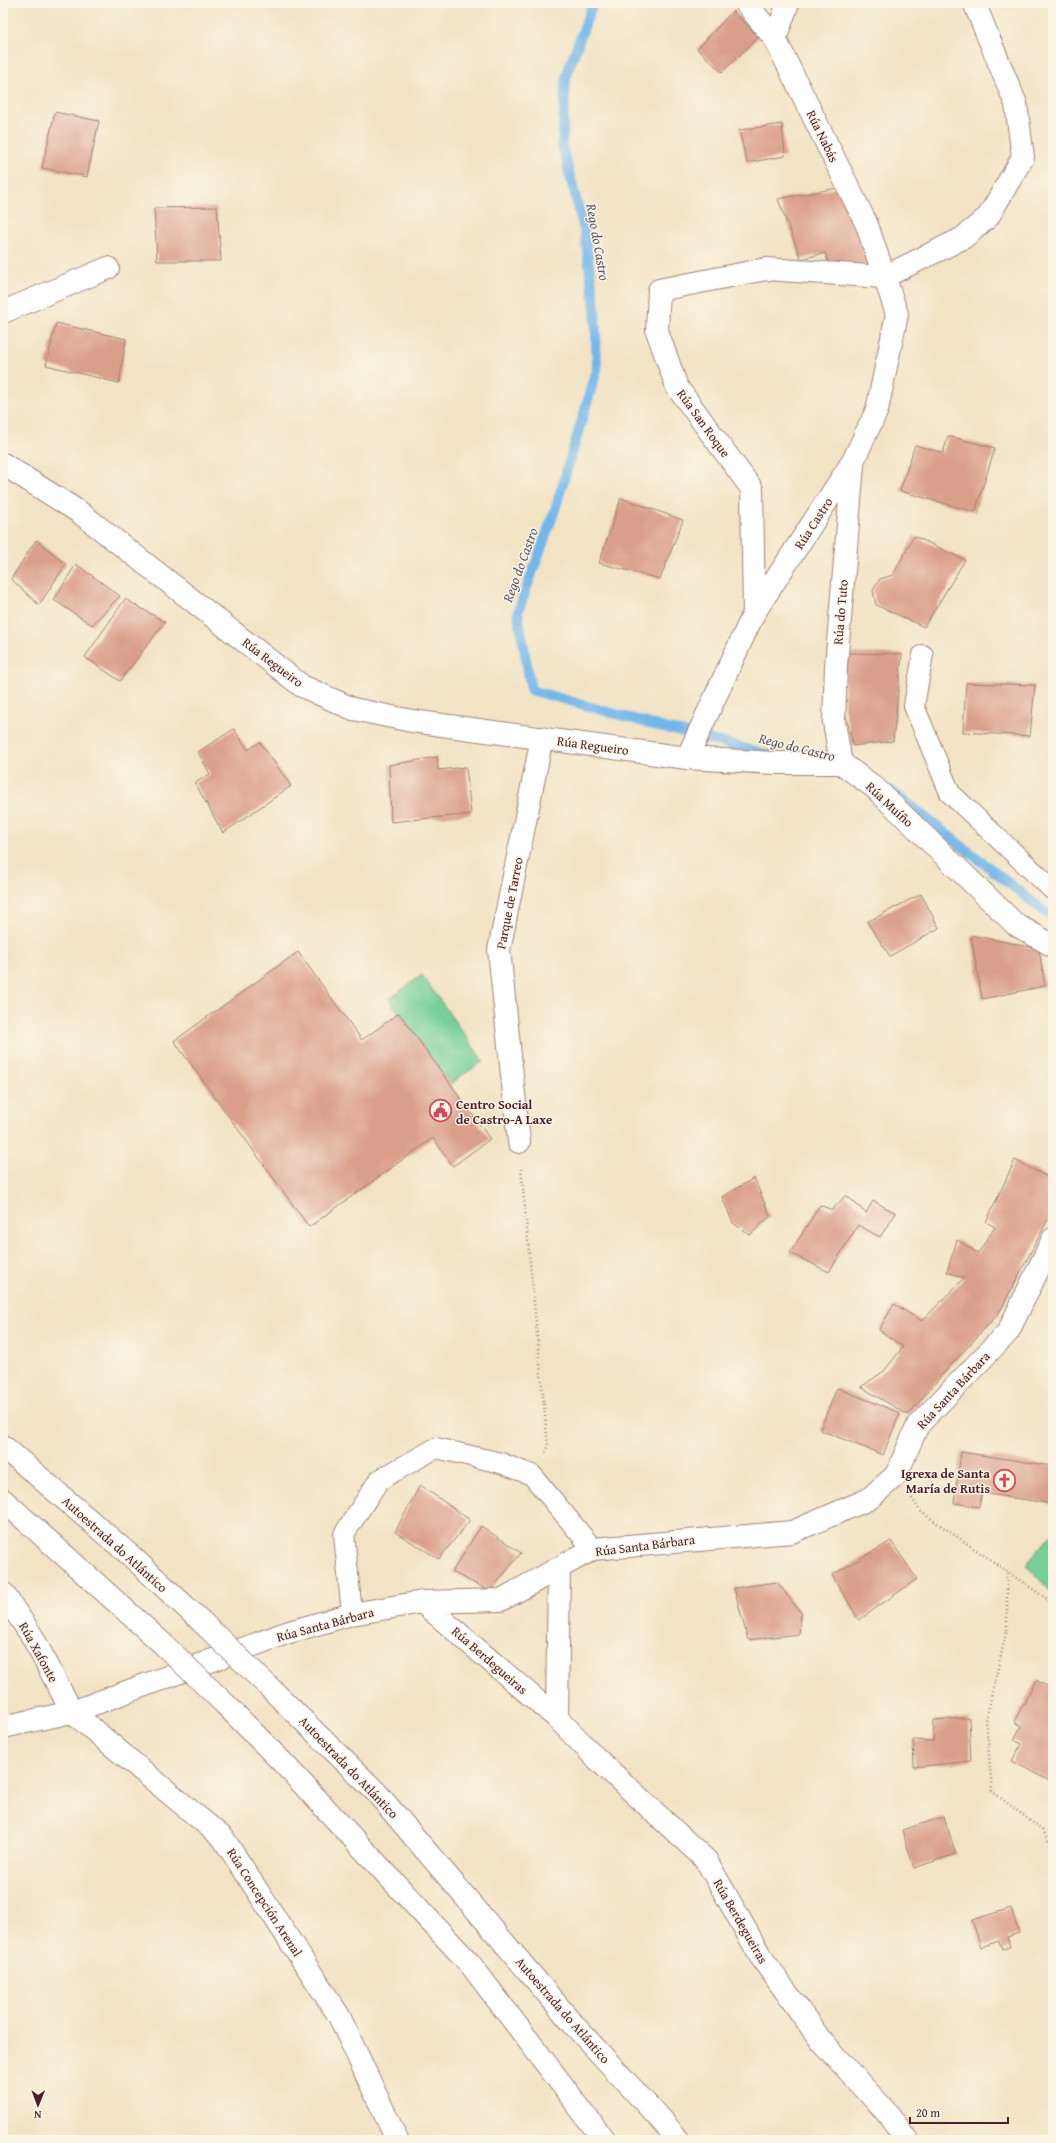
<svg xmlns="http://www.w3.org/2000/svg" width="1056" height="2143" font-family="'Gentium Book Plus',serif">
  <style>
    .green { fill: #76d097; stroke: #607861 }
    .lines { fill: none; stroke-linecap: round; stroke-linejoin: round }
    .stream { stroke: #73b6e9; stroke-width: 10 }
    .building { fill: #da9f8b }
    .lane-casing { stroke: #9e8178; stroke-width: 22 }
    .street-casing { stroke: #9e8178; stroke-width: 24 }
    .highway-casing { stroke: #9e8178; stroke-width: 24 }
    .path { stroke: #9e8178; stroke-width: 2.5; stroke-dasharray: 1 3; stroke-linecap: butt }
    .lane { stroke: #fff; stroke-width: 20 }
    .street { stroke: #fff; stroke-width: 22 }
    .highway { stroke: #fff; stroke-width: 22 }
    .highway-bridge-casing { stroke: #9e8178; stroke-width: 24; stroke-linecap: butt }
    .highway-bridge { stroke: #fff; stroke-width: 22 }
    .labels { text-anchor: middle; stroke-width: 3; stroke-linejoin: round; paint-order: stroke }
    .street-label { font-size: 13px; fill: #4a1f2b; stroke: #fcf5e5 }
    .poi-label { font-size: 13px; font-weight: bold; fill: #4a1f2b; stroke: #fcf5e5; text-anchor: start }
    .water-label { font-size: 14px; font-style: italic; fill: #58546e; stroke: #fcf5e5 }
  </style>
  <rect width="100%" height="100%" fill="#fcf5e5"/>
  <filter id="ink" filterUnits="userSpaceOnUse"><feTurbulence type="fractalNoise" baseFrequency=".025" numOctaves="2"/><feDisplacementMap in="SourceGraphic" scale="8" xChannelSelector="R" yChannelSelector="G"/><feConvolveMatrix kernelMatrix="1 2 1 2 8 2 1 2 1" color-interpolation-filters="sRGB"/></filter>
  <filter id="wash" filterUnits="userSpaceOnUse"><feTurbulence type="fractalNoise" baseFrequency=".012" numOctaves="4" result="noise"/><feDisplacementMap in="SourceGraphic" scale="16" xChannelSelector="R" yChannelSelector="G"/><feGaussianBlur stdDeviation="0.9" result="paint"/><feColorMatrix in="noise" values="0 0 0 0 0 0 0 0 0 0 0 0 0 0 0 0 0 1.4 0 .05"/><feComposite in="paint" operator="in"/></filter>
  <g filter="url(#wash)">
    <rect width="100%" height="100%" fill="#f2e3c5"/>
    <path class="green" d="M422,975L483,1061L450,1084L389,999Z
      M1053,1533V1594L1026,1565Z"/>
    <g class="lines">
      <path class="stream" d="M593,3L566,76L562,146L584,229L595,307L597,370L554,513L518,612L531,690L665,728L767,754
        M891,790L1053,918"/>
    </g>
    <g id="blocks">
      <path class="building" d="M733,11L759,37L722,72L697,49Z
        M55,112L99,121L87,177L42,168Z
        M782,124L785,156L747,163L739,130Z
        M843,187L870,266H830L825,253L801,259L778,199Z
        M217,207L221,261H157L154,208Z
        M56,323L126,339L119,383L46,365Z
        M948,436L995,448L975,512L900,491L915,445L943,453Z
        M621,498L683,520L660,579L599,563Z
        M914,536L965,560L924,627L876,605L873,590L880,579L893,575Z
        M36,540L66,564L39,605L11,579Z
        M76,564L120,596L92,625L54,600Z
        M125,599L165,622L120,681L85,657Z
        M846,653L902,654L893,741L853,746L844,708Z
        M966,683L1035,685L1030,736L963,732Z
        M234,729L248,750L260,742L291,786L223,833L195,783L210,774L198,752Z
        M437,757L438,770L466,767L471,814L391,822L389,765Z
        M921,894L939,928L890,956L867,922Z
        M971,935L1039,949L1045,986L982,999Z
        M298,952L362,1040L399,1013L490,1139L453,1166L433,1138L309,1227L174,1041Z
        M1015,1160L1053,1180V1210L999,1313L942,1375L908,1415L861,1387L884,1371L903,1347L879,1330L894,1304L922,1321L964,1278L947,1272L957,1240L978,1253L995,1227L986,1222Z
        M754,1178L770,1216L750,1235L733,1223L722,1197Z
        M846,1195L866,1213L873,1201L896,1213L880,1237L858,1225L829,1272L790,1253L820,1205L832,1210Z
        M837,1388L900,1413L883,1455L820,1430Z
        M961,1452L1053,1466V1504L982,1493L979,1507L954,1503Z
        M420,1485L470,1520L439,1559L395,1532Z
        M481,1526L521,1553L490,1591L452,1572Z
        M891,1541L917,1579L859,1620L832,1575Z
        M777,1582L801,1613L799,1634L748,1640L734,1588Z
        M1036,1680L1053,1689V1783L1012,1761L1021,1744L1014,1740L1021,1726L1014,1722Z
        M969,1718L971,1761L914,1767L913,1740L933,1741L934,1720Z
        M944,1817L956,1854L914,1868L902,1830Z
        M1011,1908L1019,1933L1007,1937L1010,1947L1002,1949L999,1941L981,1947L972,1920Z"/>
    </g>
  </g>
  <g filter="url(#ink)">
    <use href="#blocks" fill-opacity="0" stroke="#9e8178" stroke-width="1"/>
    <g class="lines">
      <defs>
        <path id="lane" d="M923,655L914,706L950,793L1053,890
          M352,1614L344,1534L379,1480L436,1448L501,1463L532,1475L593,1549"/>
        <path id="street" d="M775,39L788,3
          M3,312L108,268
          M3,464L79,512L302,686L353,709L412,721L687,758L776,763H841L874,787L1015,924L1053,946
          M754,613L752,489L677,387L657,331L659,290L766,269L884,277L963,238L988,217L1023,157L1016,104L975,5L976,3
          M687,758L754,613L853,461L877,410L897,314L867,225L775,39L746,3
          M841,763L834,722L836,666L853,465
          M519,1142L499,950L542,738
          M3,1593L32,1636L72,1712L223,1838L339,2016L397,2140
          M422,1602L557,1718L595,1757L706,1860L761,1957L822,2042L889,2115L907,2140
          M557,1718L559,1568
          M3,1727L72,1712L286,1633L352,1614L422,1602L501,1600L593,1549L792,1532L869,1499L896,1475L918,1425L1008,1332L1053,1239"/>
        <path id="highway" d="M3,1446L131,1556L203,1623
          M3,1500L163,1644
          M267,1685L376,1792L574,2025L671,2131L677,2140
          M226,1705L284,1764L471,1965L604,2140"/>
      </defs>
      <use href="#lane" class="lane-casing"/>
      <use href="#street" class="street-casing"/>
      <use href="#highway" class="highway-casing"/>
      <path class="path" d="M187,5L189,3
        M521,1169L548,1447L546,1452
        M912,1498L920,1511L1047,1599L1053,1607
        M1007,1573V1629L986,1720L992,1791L1043,1831L1053,1850"/>
      <use href="#lane" class="lane"/>
      <use href="#street" class="street"/>
      <use href="#highway" class="highway"/>
      <defs>
        <path id="highway-bridge" d="M203,1623L267,1685
          M163,1644L226,1705"/>
      </defs>
      <use href="#highway-bridge" class="highway-bridge-casing"/>
      <use href="#highway-bridge" class="highway-bridge"/>
    </g>
  </g>
  <defs>
    <symbol id="civic-ring" viewBox="-11 -11 22 22"><circle r="9.5" fill="#fcf5e5" stroke="#d1495b" stroke-width="1.5"/><path d="M-.6-6.5H3V-4.5H.6V-3L4-1V1h2V6H-6V1h2V-1L-.6-3ZM-1.2 2.5V6h2.4V2.5Z" fill="#d1495b"/></symbol>
    <symbol id="church-ring" viewBox="-11 -11 22 22"><circle r="9.5" fill="#fcf5e5" stroke="#d1495b" stroke-width="1.5"/><path d="M-1.2-6h2.4v3.5h3.3v2.4h-3.3V6h-2.4V-.1h-3.3v-2.4h3.3Z" fill="#d1495b"/></symbol>
  </defs>
  <g fill-rule="evenodd">
    <use href="#civic-ring" x="428" y="1098" width="25" height="25"/>
    <use href="#church-ring" x="992" y="1468" width="25" height="25"/>
  </g>
  <g class="labels">
    <g class="street-label">
      <text transform="translate(823 136) rotate(64)" y="5">Rúa Nabás</text>
      <text transform="translate(704 423) rotate(54)" y="5">Rúa San Roque</text>
      <text transform="translate(813 523) rotate(-57)" y="5">Rúa Castro</text>
      <text transform="translate(840 612) rotate(-85)" y="5">Rúa do Tuto</text>
      <text transform="translate(273 662) rotate(37)" y="5">Rúa Regueiro</text>
      <text transform="translate(593 745) rotate(8)" y="5">Rúa Regueiro</text>
      <text transform="translate(890 804) rotate(43)" y="5">Rúa Muíño</text>
      <text transform="translate(509 903) rotate(-79)" y="5">Parque de Tarreo</text>
      <text transform="translate(953 1390) rotate(-47)" y="5">Rúa Santa Bárbara</text>
      <text transform="translate(115 1544) rotate(42)" y="5">Autoestrada do Atlántico</text>
      <text transform="translate(645 1545) rotate(-7)" y="5">Rúa Santa Bárbara</text>
      <text transform="translate(325 1624) rotate(-15)" y="5">Rúa Santa Bárbara</text>
      <text transform="translate(39 1652) rotate(61)" y="5">Rúa Xafonte</text>
      <text transform="translate(490 1660) rotate(41)" y="5">Rúa Berdegueiras</text>
      <text transform="translate(349 1767) rotate(46)" y="5">Autoestrada do Atlántico</text>
      <text transform="translate(265 1902) rotate(57)" y="5">Rúa Concepción Arenal</text>
      <text transform="translate(741 1921) rotate(60)" y="5">Rúa Berdegueiras</text>
      <text transform="translate(563 2010) rotate(49)" y="5">Autoestrada do Atlántico</text>
    </g>
    <g class="poi-label">
      <text x="456" y="1109">Centro Social<tspan x="456" dy="15">de Castro-A Laxe</tspan></text>
      <text x="990" y="1478" text-anchor="end">Igrexa de Santa<tspan x="990" dy="15">María de Rutis</tspan></text>
    </g>
    <g class="water-label">
      <text transform="translate(598 242) rotate(80)" y="5">Rego do Castro</text>
      <text transform="translate(520 565) rotate(-70)" y="5">Rego do Castro</text>
      <text transform="translate(797 747) rotate(14)" y="5">Rego do Castro</text>
    </g>
  </g>
  <rect width="1056" height="2143" fill="none" stroke="#fcf5e5" stroke-width="16"/>
  <g transform="translate(38 2105) rotate(181)" stroke="#fcf5e5" stroke-width="3" paint-order="stroke">
  <path d="M0-3L7 15L0 10L-7 15Z" fill="#4a1f2b"/>
  <text y="-6" font-size="11" font-weight="bold" text-anchor="middle" fill="#4a1f2b">N</text>
  </g>
  <path d="M910 2117v6h98v-6" fill="none" stroke="#4a1f2b" stroke-width="2"/>
  <text x="916" y="2117" font-size="12" fill="#4a1f2b" stroke="#fcf5e5" stroke-width="3" paint-order="stroke">20 m</text>
</svg>
